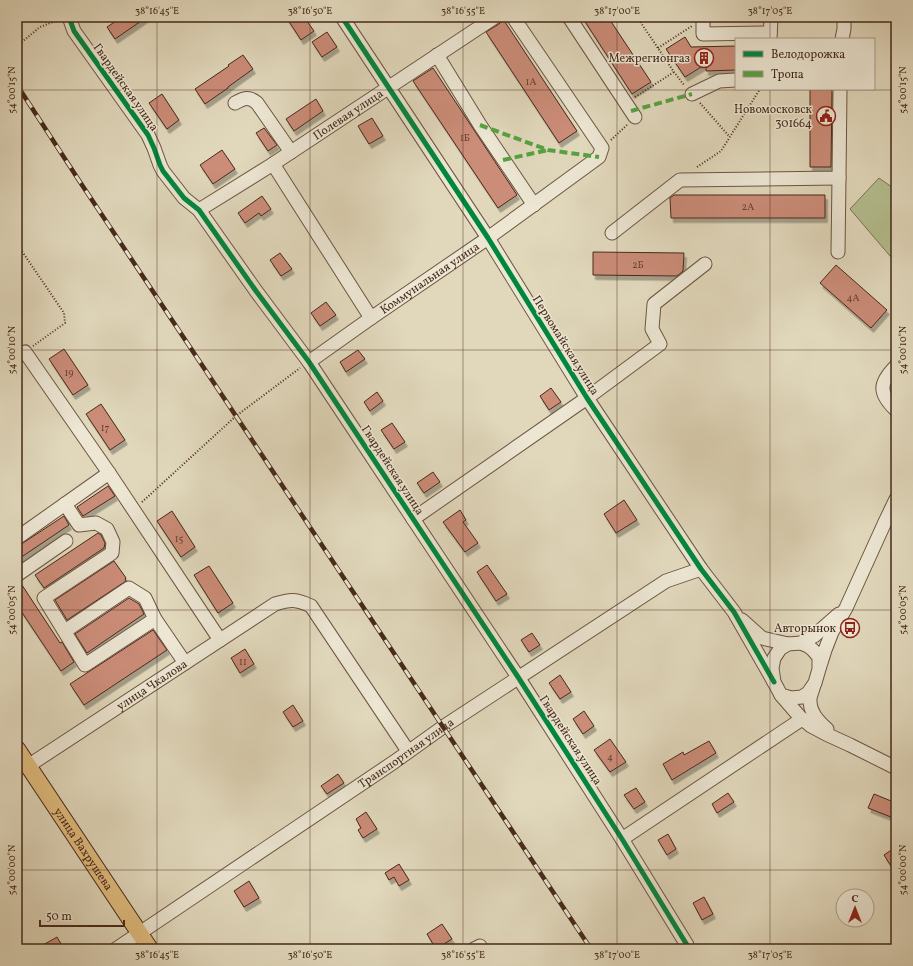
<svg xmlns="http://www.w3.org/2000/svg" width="913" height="966" font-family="Vollkorn,serif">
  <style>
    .green { fill: #b4be8f; stroke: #7d7454 }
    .building { fill: #cb8c78; stroke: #46291a; filter: url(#shadow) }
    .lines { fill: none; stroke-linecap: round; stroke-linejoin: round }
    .minor-casing { stroke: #6d5542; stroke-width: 15 }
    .major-casing { stroke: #46291a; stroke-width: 18 }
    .path { stroke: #46291a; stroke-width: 2; stroke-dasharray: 1 2; stroke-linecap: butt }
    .minor { stroke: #ece6d3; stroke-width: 13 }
    .major { stroke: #e0bc7e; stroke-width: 16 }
    .rail-casing { stroke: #46291a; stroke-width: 4.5 }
    .rail { stroke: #ece6d3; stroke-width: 3; stroke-dasharray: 9; stroke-linecap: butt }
    .quiet { stroke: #55a340; stroke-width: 4; stroke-dasharray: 8 4; stroke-linecap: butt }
    .cycleway-casing { stroke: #ece6d3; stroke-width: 8 }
    .cycleway { stroke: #00873e; stroke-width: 5 }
    .ticks { fill: none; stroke: #46291a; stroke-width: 1; stroke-opacity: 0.45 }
    .labels { text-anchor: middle; stroke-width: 3; stroke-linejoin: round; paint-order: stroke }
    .number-label { font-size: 10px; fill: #674232 }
    .poi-label { font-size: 12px; fill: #46291a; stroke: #ece6d3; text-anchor: end }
    .street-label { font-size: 12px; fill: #46291a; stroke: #ece6d3 }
    .neatline { fill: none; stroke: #46291a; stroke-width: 1.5 }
    .ticks-label { font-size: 10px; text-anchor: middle; fill: #46291a }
  </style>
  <defs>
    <filter id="shadow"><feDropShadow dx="2.5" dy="4.5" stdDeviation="0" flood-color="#0004"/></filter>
  </defs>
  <rect width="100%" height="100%" fill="#e1d8bc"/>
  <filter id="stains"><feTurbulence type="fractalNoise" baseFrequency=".005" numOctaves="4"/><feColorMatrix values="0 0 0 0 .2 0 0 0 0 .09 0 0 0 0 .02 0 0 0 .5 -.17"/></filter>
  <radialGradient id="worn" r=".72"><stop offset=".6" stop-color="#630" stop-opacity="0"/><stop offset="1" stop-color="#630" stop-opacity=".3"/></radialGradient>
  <path class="green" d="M879,178L896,190V263L850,209Z"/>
  <path class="building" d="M122,17H147L115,39L107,27Z
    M286,17H304L314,31L301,40Z
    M582,17H608L651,82L632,94Z
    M503,19L577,131L559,143L486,32L499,24Z
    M327,32L337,47L322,57L312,42Z
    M685,37L691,47L736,46V70L706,71V64L685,77L666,49Z
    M243,55L253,69L228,87V88L205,104L195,89L229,66L228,65Z
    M433,68L517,195L498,208L413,81Z
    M810,89H832L831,167H810Z
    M162,94L179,120L167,129L149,103Z
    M316,99L323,111L294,131L286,119Z
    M372,118L383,136L369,144L358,126Z
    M264,128L277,145L268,151L256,133Z
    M222,150L235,169L213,184L200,165Z
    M674,195H825V218H671L670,198Z
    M262,196L271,209L261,216L259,213L245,223L238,213Z
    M593,252L684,253L683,271L677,276L593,275Z
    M280,253L292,269L281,276L270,260Z
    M836,265L887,310L871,328L820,283Z
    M326,302L336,315L320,326L311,313Z
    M64,349L88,385L73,395L49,359Z
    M358,350L365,359L346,372L340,362Z
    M551,388L561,402L549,410L540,396Z
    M377,392L383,401L370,411L364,402Z
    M101,404L125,440L110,450L86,414Z
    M392,423L405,442L394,449L381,430Z
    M433,472L440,482L424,493L417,483Z
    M108,486L115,496L83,516L77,507Z
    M624,500L637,520L616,533L604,514Z
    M460,510L466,520L463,522L478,543L465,552L443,522Z
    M172,511L195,547L181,557L157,521Z
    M64,516L69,525L17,560V547Z
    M98,533L101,535L105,543L104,548L44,588L35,575Z
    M114,561L126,578L125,579L126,581L67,620L55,600Z
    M487,565L507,594L496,601L477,572Z
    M209,566L233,603L218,613L194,575Z
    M20,582L60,643L62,642L74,662L61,671L17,605V583Z
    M129,598L139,604L144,614L87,653L75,634Z
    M153,630L167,650L84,705L70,684Z
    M532,633L540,645L529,652L521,640Z
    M245,649L254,664L240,673L231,658Z
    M560,675L571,692L560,699L549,683Z
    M293,705L303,721L293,727L283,712Z
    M584,711L594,726L583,734L573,719Z
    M610,739L626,762L610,772L594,750Z
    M709,741L716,753L672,780L663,764L683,752L684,755Z
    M338,774L344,783L327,794L321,786Z
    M636,788L645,802L634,809L624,795Z
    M728,793L734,802L717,813L712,804Z
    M874,794L896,803V819L868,808Z
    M366,812L377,829L363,838L358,830L361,828L356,819Z
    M668,834L676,849L667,855L658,840Z
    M896,847V874L884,855Z
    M399,864L409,880L399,886L394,877L389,880L385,873Z
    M249,881L259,898L244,907L234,891Z
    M704,897L713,914L702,920L693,903Z
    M442,924L452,939L436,949L427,934Z
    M57,937L64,949H36Z"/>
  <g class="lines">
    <defs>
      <g id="minor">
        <path d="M69,17L74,31L148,135L154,148L160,165L163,171L184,198L199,210L256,291L309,362L518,677L622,839L687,945"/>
        <path d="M342,17L488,238L587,398L701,569L734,612L774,682"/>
        <path d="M569,17L635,117"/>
        <path d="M703,17V34L770,33"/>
        <path d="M770,39L771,17"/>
        <path d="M842,39L844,29V17"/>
        <path d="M437,55L480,125L534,205"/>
        <path d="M692,94L719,81L736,80"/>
        <path d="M235,103C244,98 249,96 257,103L291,152"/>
        <path d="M273,164L371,318"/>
        <path id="s1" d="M199,210L273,164L495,17"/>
        <path d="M612,233L680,180L839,178L840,89"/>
        <path d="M838,252L839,178"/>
        <path d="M17,355L25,352L109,473L220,640"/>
        <path id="s2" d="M309,362L371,318L488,238L599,157L602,148L513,17"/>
        <path d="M896,366C879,383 878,393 896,410"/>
        <path d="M65,504L79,525L96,523L107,529L113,542L112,553L44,598L85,665L155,619"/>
        <path d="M413,519L587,398L660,344L652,329L654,304L705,264"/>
        <path d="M17,538L109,473"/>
        <path d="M17,575L66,541"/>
        <path d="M742,620L762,638L788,644"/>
        <path d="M65,631L129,588L145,598L155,619L185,663"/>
        <path d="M801,643L814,636L839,614"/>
        <path d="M819,669V657L813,650L808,646L801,643L788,644L780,649L774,658L772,668L774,682L781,695L791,698L802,697L808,693L815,683L819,669L825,650L832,632L846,608L885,522L896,499"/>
        <path d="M814,685C813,689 811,694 810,698C809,712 818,721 827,729"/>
        <path d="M781,695L800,717L811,726L826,734L850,745L896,768"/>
        <path id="s3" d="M28,766L275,604C291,599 296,599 311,606L408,751"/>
        <path d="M622,839L802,719"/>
        <path id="s4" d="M116,949L394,762L443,727L666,581L701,569"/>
        <path d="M474,949L480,946"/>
      </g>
      <g id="major">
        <path id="s5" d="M17,749L150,949"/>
      </g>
    </defs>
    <use href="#minor" class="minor-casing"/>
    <use href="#major" class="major-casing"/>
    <path class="path" d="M637,17L674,72L684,85
      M17,46L40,27L58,20
      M658,48L692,26
      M635,97L674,72
      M700,103L729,136
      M611,140L628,124
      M697,167L721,151L760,89
      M17,244L64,313L65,323L33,346
      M142,502L236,416L300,368"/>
    <use href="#minor" class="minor"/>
    <use href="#major" class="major"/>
    <defs>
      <path id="rail" d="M17,85L80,182L591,949"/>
    </defs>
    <use href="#rail" class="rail-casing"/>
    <use href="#rail" class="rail"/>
    <path class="quiet" d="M631,111L692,94
      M480,125L548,150L599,157
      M503,160L548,150"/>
    <defs>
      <path id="cycleway" d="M69,17L74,31L148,135L154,148L160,165L163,171L184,198L199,210L256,291L309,362L518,677L622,839L687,945
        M342,17L488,238L587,398L701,569L734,612L774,682"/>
    </defs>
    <use href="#cycleway" class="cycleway-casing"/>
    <use href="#cycleway" class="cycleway"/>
  </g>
  <path class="ticks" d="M157,17V949M310,17V949M463,17V949M617,17V949M770,17V39M770,89V949M17,90H896M17,350H896M17,610H896M17,870H896"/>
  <defs>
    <symbol id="building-ring" viewBox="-11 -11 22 22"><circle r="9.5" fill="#ece6d3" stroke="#8f2418" stroke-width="1.5"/><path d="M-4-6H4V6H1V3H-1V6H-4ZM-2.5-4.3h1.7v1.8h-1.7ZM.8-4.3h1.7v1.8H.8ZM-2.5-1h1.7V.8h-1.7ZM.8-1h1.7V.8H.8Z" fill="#8f2418"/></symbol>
    <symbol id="civic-ring" viewBox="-11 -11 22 22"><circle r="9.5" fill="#ece6d3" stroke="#8f2418" stroke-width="1.5"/><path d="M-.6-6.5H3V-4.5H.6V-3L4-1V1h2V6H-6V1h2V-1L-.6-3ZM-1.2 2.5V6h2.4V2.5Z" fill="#8f2418"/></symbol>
    <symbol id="bus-ring" viewBox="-11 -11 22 22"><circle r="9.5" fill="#ece6d3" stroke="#8f2418" stroke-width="1.5"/><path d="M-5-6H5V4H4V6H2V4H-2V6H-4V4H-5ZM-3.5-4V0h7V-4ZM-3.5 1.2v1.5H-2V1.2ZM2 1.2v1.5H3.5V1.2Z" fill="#8f2418"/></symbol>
  </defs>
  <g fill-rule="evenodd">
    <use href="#building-ring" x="693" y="47" width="22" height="22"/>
    <use href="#civic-ring" x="815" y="105" width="22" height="22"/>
    <use href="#bus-ring" x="839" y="617" width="22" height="22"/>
  </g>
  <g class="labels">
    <g class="number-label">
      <text x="531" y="85">1А</text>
      <text x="465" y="141">1Б</text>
      <text x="748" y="210">2А</text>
      <text x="638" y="268">2Б</text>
      <text x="853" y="301">4А</text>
      <text x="69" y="376">19</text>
      <text x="105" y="431">17</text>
      <text x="179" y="542">15</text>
      <text x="243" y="665">11</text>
      <text x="610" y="760">4</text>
    </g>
    <g class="poi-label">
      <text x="690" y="62">Межрегионгаз</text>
      <text x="812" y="113">Новомосковск<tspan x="812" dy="14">301664</tspan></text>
      <text x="836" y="632">Авторынок</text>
    </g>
    <g class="street-label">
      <text transform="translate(126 87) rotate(55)" y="4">Гвардейская улица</text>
      <text dy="4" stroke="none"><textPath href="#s1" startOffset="177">Полевая улица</textPath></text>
      <text dy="4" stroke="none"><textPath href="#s2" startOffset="147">Коммунальная улица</textPath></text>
      <text transform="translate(566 345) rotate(58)" y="4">Первомайская улица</text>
      <text transform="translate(393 470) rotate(57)" y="4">Гвардейская улица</text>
      <text dy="4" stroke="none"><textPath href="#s3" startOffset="148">улица Чкалова</textPath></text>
      <text transform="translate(571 740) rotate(57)" y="4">Гвардейская улица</text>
      <text dy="4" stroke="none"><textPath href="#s4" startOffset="350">Транспортная улица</textPath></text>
      <text dy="4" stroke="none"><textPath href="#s5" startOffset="120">улица Вахрушева</textPath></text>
    </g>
  </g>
  <rect width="913" height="966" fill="none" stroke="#e1d8bc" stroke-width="44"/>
  <rect x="735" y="38" width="140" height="52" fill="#ece6d3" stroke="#aa9a89"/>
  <rect x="743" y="51" width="20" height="6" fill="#00873e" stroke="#aa9a89"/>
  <text x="771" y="58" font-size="12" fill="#46291a">Велодорожка</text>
  <rect x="743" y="71" width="20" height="6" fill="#55a340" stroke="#aa9a89"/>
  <text x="771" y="78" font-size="12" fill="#46291a">Тропа</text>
  <g transform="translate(855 908)"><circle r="19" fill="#ece6d3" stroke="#aa9a89"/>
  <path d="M0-3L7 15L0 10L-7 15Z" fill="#8f2418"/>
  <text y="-6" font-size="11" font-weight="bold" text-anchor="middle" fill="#46291a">С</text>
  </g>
  <path d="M40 920v6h84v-6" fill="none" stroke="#46291a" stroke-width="2"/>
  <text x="46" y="920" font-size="12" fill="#46291a" stroke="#ece6d3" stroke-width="3" paint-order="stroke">50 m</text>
  <rect x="22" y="22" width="869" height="922" class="neatline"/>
  <g class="ticks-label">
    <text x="157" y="14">38°16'45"E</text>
    <text x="310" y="14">38°16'50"E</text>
    <text x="463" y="14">38°16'55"E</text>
    <text x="617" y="14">38°17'00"E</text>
    <text x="770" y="14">38°17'05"E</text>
    <text transform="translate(11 90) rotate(-90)" y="4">54°00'15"N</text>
    <text transform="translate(902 90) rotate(-90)" y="4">54°00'15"N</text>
    <text transform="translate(11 350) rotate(-90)" y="4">54°00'10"N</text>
    <text transform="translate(902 350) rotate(-90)" y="4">54°00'10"N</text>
    <text transform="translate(11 610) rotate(-90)" y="4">54°00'05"N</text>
    <text transform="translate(902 610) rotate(-90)" y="4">54°00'05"N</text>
    <text transform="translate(11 870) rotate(-90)" y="4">54°00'00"N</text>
    <text transform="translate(902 870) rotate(-90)" y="4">54°00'00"N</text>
    <text x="157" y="958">38°16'45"E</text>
    <text x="310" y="958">38°16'50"E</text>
    <text x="463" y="958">38°16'55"E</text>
    <text x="617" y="958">38°17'00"E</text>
    <text x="770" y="958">38°17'05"E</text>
  </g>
  <rect width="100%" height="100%" filter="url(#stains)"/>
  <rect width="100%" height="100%" fill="url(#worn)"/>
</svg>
